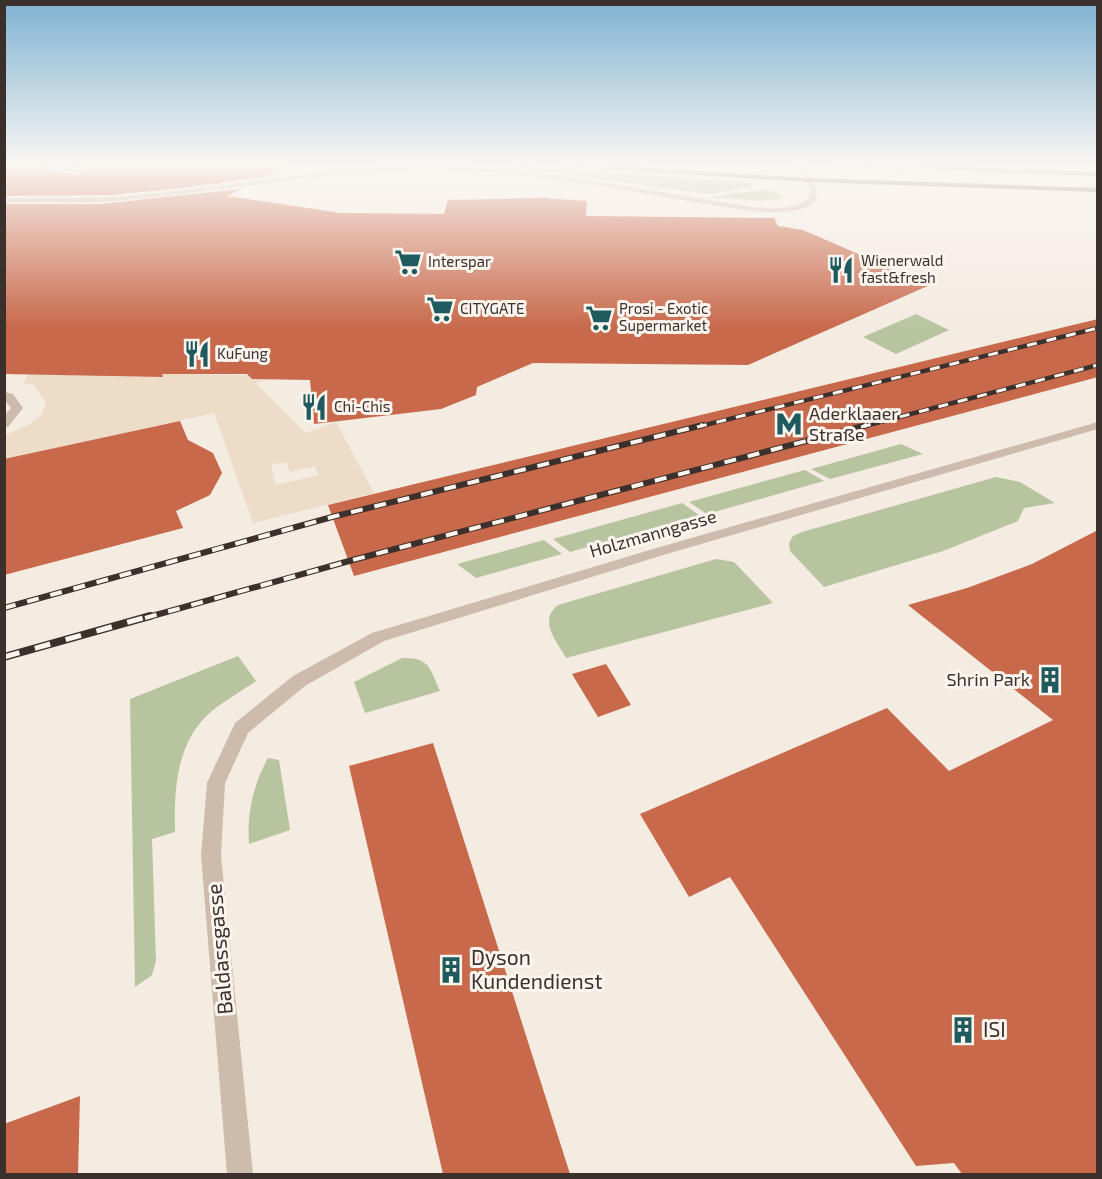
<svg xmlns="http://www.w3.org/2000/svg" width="1102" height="1179" font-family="'Exo 2',sans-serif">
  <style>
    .green { fill: #b8c4a0 }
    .plaza { fill: #ecdcc8; fill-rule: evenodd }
    .building { fill: #c8694b }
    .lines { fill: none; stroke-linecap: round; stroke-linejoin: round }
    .lane { fill: #cdbbac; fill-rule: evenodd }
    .street { fill: #cdbbac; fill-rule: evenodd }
    .primary { fill: #7d675c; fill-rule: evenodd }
    .rail-far2-casing { stroke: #3b302b; stroke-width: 4.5 }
    .rail-far1-casing { stroke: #3b302b; stroke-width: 6 }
    .rail-casing { stroke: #3b302b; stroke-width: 8 }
    .rail-far2 { stroke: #fbf5ee; stroke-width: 3; stroke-dasharray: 10; stroke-linecap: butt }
    .rail-far1 { stroke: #fbf5ee; stroke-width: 4; stroke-dasharray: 12; stroke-linecap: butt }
    .rail { stroke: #fbf5ee; stroke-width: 5; stroke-dasharray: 16; stroke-linecap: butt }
    .labels { text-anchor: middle; stroke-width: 6; stroke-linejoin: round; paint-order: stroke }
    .far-poi-label { font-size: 15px; fill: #3b302b; stroke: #fbf5ee; text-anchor: start }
    .poi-label { font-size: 18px; fill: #3b302b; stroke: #fbf5ee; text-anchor: start }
    .street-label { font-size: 18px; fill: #3b302b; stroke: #fbf5ee }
    .near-street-label { font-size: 21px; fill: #3b302b; stroke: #fbf5ee }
    .near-poi-label { font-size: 21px; fill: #3b302b; stroke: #fbf5ee; text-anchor: start }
  </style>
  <rect width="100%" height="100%" fill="#f4ebe1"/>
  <path class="green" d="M513,166L752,183L753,187L709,194L511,167Z
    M767,189L782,196L780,199L762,201L710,197Z
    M916,314L949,330L896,354L863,337Z
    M901,444L923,454L830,479L811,469Z
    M805,470L824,481L707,514L689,502Z
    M996,477L1020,482L1055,503L1024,508L1018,521L943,551L824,587L790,551L789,543L793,536L802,532Z
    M682,503L699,515L570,552L553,539Z
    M544,540L562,554L476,578L457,564Z
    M716,559L734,562L773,603L566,658C556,640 538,621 558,605Z
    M238,656L256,681C242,691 226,700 213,710C176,740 174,789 175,832L152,839L156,961L152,975L135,987L130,699Z
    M402,658C430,657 430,669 440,691L365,713L354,682Z
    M268,758L279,760L290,830L249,844C247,813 253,785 268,758Z"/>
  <path class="plaza" d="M143,373L278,376L256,383L306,433L336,422L374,493L253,523L214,413L5,459L4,436L30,424L41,415L46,403L34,385L23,383L29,374L141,377ZM286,462L290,472L315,466L319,475L276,485L271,465Z"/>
  <path class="building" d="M4,163H43L48,170L78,175L84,172L83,169L51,163H292L263,177L190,187L113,195L4,196Z
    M241,189L227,196L341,213L444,214L448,200L542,198L587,201L586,216L774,218L778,226L803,230L930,285L748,365L533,363L477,387L476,395L441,409L314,424L310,380L252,379L247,374H162L163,377L4,374V204H100Z
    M1098,319V377L354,576L328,505Z
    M180,421L188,440L213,453L222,473L210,495L176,511L183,528L4,575V459Z
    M1098,530V1174H962L954,1163L916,1166L730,877L689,897L640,814L887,708L949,771L1053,720L908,605L967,588L1032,564Z
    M606,664L631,705L598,717L572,674Z
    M433,743L570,1174H443L349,766Z
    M80,1096L78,1174H4V1124Z"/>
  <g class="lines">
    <path class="lane" d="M45,164L78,169L82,171L78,173L48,168Z"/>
    <path class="street" d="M791,163H799C845,213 792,214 752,211C642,195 531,169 420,170C316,171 216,194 113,201C77,204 41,202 4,202V198C41,197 77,199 113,197C216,190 316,167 420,166C531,165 642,190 752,207C770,208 795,212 809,197C812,182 800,174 791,163Z
      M4,392L13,394L23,408L8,427H4V416L11,408L4,399Z
      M1098,422V429L670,553L384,641L305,686L248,733L225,783L221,855L253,1174H227L201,855L207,783L235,723L293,676L372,633L660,547Z"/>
    <path class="primary" d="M537,163H570L809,178L1098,188V192L809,182L540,165Z
      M790,163H846L1098,172V176L794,165Z"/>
    <defs>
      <path id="rail-far2" d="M697,427L1098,328
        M861,427L1098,365"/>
      <path id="rail-far1" d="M4,608L332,517L703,425
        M145,618L349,561L867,425"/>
      <path id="rail" d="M4,657L150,616"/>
    </defs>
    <use href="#rail-far2" class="rail-far2-casing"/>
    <use href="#rail-far1" class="rail-far1-casing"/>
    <use href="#rail" class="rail-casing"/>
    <use href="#rail-far2" class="rail-far2"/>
    <use href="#rail-far1" class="rail-far1"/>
    <use href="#rail" class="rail"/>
  </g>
  <linearGradient id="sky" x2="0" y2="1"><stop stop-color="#7eb2d2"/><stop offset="0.5" stop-color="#faf6f2"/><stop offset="1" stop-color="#faf6f2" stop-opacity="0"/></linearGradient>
  <rect width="1102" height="328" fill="url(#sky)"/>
  <defs>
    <symbol id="supermarket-bare" viewBox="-9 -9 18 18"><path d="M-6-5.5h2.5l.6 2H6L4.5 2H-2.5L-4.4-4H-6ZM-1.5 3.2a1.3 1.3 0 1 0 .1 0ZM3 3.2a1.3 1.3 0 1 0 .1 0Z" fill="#1f5a5e" stroke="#fbf5ee" stroke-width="2.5" paint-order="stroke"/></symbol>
    <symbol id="restaurant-bare" viewBox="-9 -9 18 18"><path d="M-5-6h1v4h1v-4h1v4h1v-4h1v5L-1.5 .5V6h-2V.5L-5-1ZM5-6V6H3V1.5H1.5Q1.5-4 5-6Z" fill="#1f5a5e" stroke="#fbf5ee" stroke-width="2.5" paint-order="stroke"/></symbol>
    <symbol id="metro-bare" viewBox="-9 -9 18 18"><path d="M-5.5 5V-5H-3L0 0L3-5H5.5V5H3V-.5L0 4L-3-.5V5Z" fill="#1f5a5e" stroke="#fbf5ee" stroke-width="2.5" paint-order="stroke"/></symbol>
    <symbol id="building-bare" viewBox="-9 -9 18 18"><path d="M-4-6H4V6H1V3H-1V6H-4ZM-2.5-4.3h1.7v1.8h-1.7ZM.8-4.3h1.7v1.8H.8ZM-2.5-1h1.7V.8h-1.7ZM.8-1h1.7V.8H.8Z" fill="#1f5a5e" stroke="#fbf5ee" stroke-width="2.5" paint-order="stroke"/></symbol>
  </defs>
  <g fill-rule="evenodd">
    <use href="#supermarket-bare" x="389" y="243" width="38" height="38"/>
    <use href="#restaurant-bare" x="822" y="251" width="38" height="38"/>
    <use href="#supermarket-bare" x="421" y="290" width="38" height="38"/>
    <use href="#supermarket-bare" x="580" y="299" width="38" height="38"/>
    <use href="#restaurant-bare" x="178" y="335" width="38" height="38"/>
    <use href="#restaurant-bare" x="295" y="388" width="38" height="38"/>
    <use href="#metro-bare" x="770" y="405" width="38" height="38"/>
    <use href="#building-bare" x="1031" y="661" width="38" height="38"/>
    <use href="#building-bare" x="432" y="951" width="38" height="38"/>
    <use href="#building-bare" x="944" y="1011" width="38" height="38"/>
  </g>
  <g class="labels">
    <g class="far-poi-label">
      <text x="861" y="266">Wienerwald<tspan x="861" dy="17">fast&amp;fresh</tspan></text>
      <text x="428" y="267">Interspar</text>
      <text x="460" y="314">CITYGATE</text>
      <text x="619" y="314">Prosi - Exotic<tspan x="619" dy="17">Supermarket</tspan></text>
      <text x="217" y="359">KuFung</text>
      <text x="334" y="412">Chi-Chis</text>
    </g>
    <g class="poi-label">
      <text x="809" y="420">Aderklaaer<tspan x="809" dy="21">Straße</tspan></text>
      <text x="1030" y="686" text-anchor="end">Shrin Park</text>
    </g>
    <g class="street-label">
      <text transform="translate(653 534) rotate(-16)" y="6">Holzmanngasse</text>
    </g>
    <g class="near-street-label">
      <text transform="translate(220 949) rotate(-95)" y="7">Baldassgasse</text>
    </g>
    <g class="near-poi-label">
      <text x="471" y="965">Dyson<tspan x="471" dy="24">Kundendienst</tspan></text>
      <text x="983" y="1037">ISI</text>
    </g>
  </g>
  <rect width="1102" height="1179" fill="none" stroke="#3b302b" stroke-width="12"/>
</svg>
